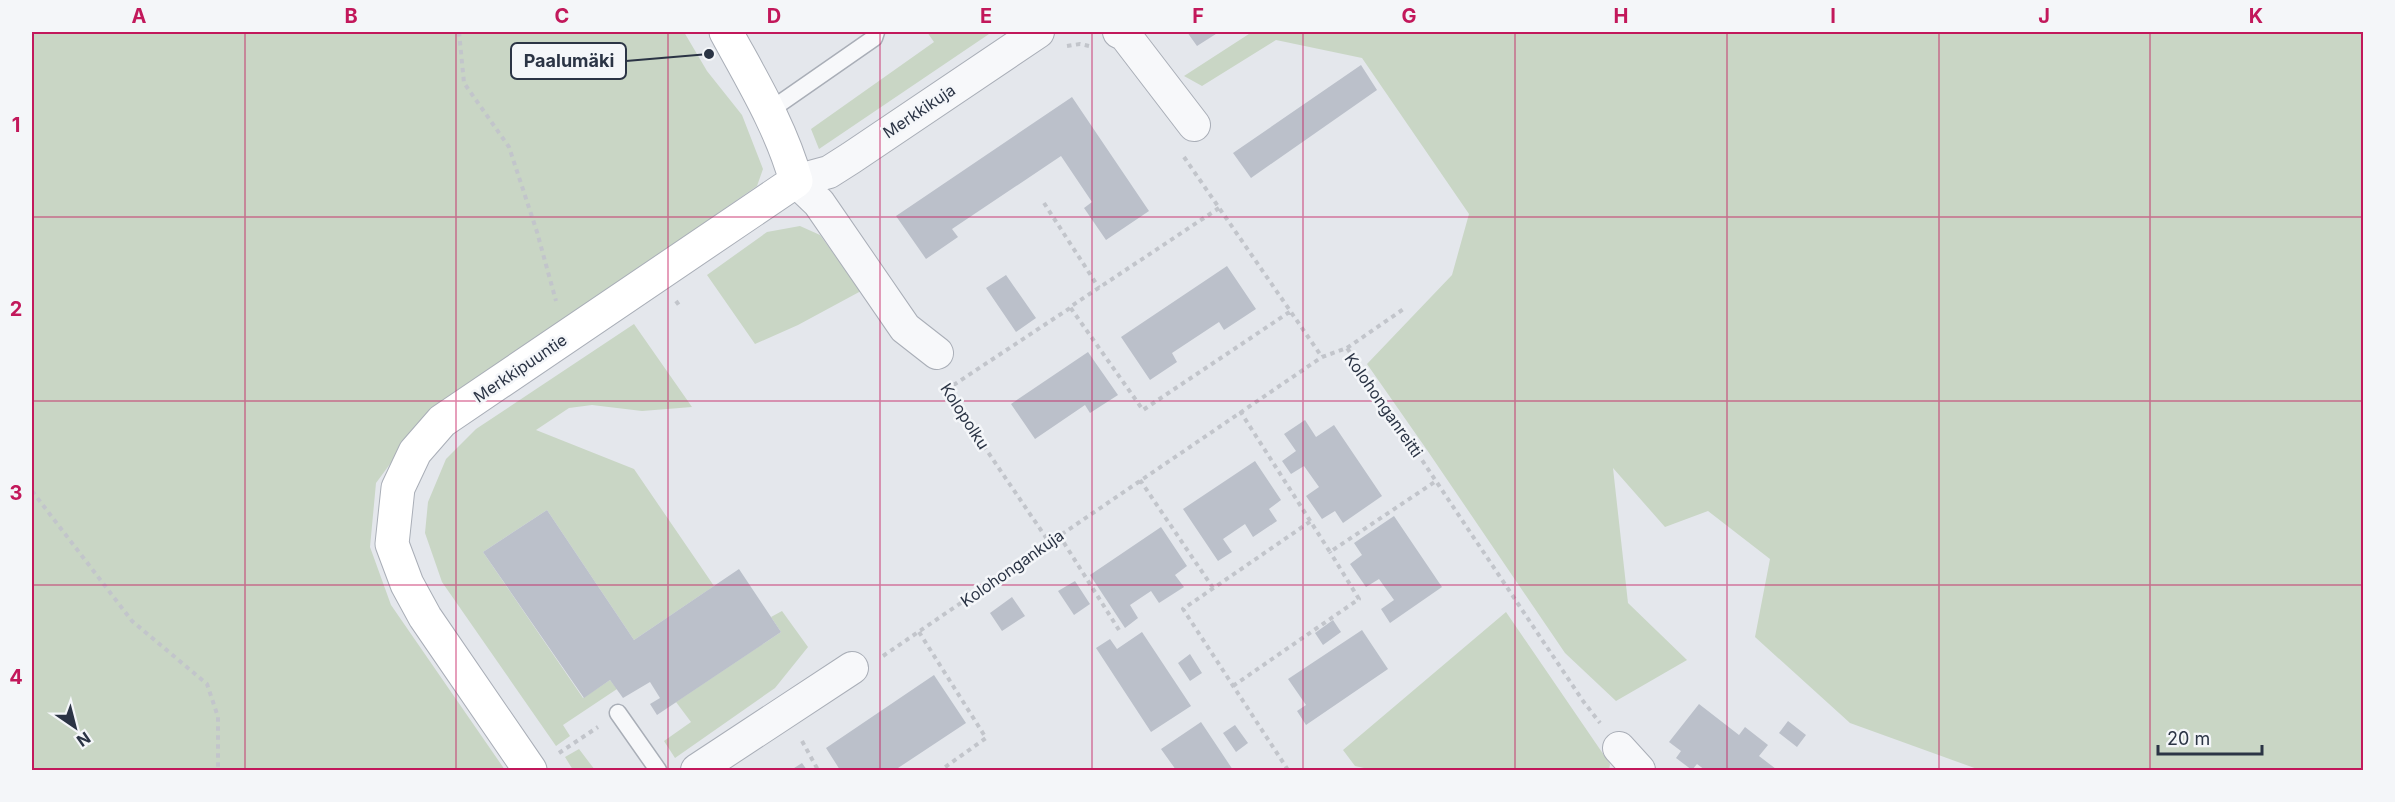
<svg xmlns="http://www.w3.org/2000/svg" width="2395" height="802" font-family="Inter,sans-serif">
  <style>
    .green { fill: #c9d6c5 }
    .building { fill: #bbc0ca }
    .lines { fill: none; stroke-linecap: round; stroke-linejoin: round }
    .lane-casing { stroke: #a9aeb7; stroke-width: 19 }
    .street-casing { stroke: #a9aeb7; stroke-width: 34 }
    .secondary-casing { stroke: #a9aeb7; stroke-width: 35 }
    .path { stroke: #c2c5cb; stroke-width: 4; stroke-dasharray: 4.5 4.5; stroke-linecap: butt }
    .lane { stroke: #f7f8fa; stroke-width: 16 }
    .street { stroke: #f7f8fa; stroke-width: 32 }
    .secondary { stroke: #fff; stroke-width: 33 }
    .grid { fill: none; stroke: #c2185b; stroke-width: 1.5; stroke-opacity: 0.55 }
    .labels { text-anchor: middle; stroke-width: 5; stroke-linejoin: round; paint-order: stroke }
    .street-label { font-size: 16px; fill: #2b3445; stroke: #f4f6f9 }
    .leader { fill: none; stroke: #2b3445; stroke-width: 2 }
    .callout-dot { fill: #2b3445; stroke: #f4f6f9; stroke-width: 2 }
    .callout { fill: #f4f6f9; stroke: #2b3445; stroke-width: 2 }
    .callout-label { font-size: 18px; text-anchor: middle; font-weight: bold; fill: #2b3445 }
    .neatline { fill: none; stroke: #c2185b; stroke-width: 2 }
    .grid-label { font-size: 20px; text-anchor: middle; font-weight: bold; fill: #c2185b }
  </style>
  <rect width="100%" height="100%" fill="#e4e7ec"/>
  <path class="green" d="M32,32H684L707,71L742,115L763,169L757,186L424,418L376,483L370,547L391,605L505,770H32Z
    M927,32H992L819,149L811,129L934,42Z
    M1252,32H2363V770H1980L1850,723L1755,637L1770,559L1708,511L1665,527L1613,468L1628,603L1687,660L1616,701L1565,653L1427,450L1367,364L1452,275L1469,214L1362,58L1276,40L1202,86L1184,76Z
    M800,226L820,235L861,291L798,325L755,344L707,275L767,232Z
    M634,324L692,407L642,411L592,405L569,408L536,430L634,469L714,586L634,640L547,510L483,552L583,698L610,680L617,689L563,725L570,736L556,746L442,582L425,533L428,502L446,459L476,429Z
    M782,611L808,647L775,688L675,758L664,741L691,722L676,702L781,632L771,617Z
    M1506,612L1610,764L1609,770H1373L1355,766L1343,750Z
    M579,749L595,770H573L565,757Z"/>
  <path class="building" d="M1187,32H1219L1197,46Z
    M1361,65L1377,90L1251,178L1233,153Z
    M1072,97L1149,211L1106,240L1084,208L1092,202L1061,156L952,229L958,237L926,259L896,216Z
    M1227,266L1256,309L1224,330L1219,322L1172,353L1177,362L1150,380L1121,337Z
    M1006,275L1036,318L1016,332L986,288Z
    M1088,352L1118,395L1090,413L1085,405L1035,439L1011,404Z
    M1305,420L1316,437L1334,425L1382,496L1343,523L1335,511L1322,519L1306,496L1319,487L1304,466L1291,474L1282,461L1296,451L1284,434Z
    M1255,461L1281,500L1269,509L1277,521L1253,537L1245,524L1223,539L1232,552L1218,561L1183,509Z
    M547,510L634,640L739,569L781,632L657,715L650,704L660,698L650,682L623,698L610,680L584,698L483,552Z
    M1394,516L1442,587L1390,623L1381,609L1394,600L1379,579L1366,587L1350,564L1362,555L1354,543Z
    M1161,527L1187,566L1175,575L1184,587L1159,603L1151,591L1130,605L1138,618L1125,628L1090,575Z
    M1075,581L1090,604L1074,615L1058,591Z
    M1012,597L1025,616L1002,631L990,613Z
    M1333,620L1341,632L1323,645L1315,633Z
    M1362,630L1388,669L1306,725L1297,711L1306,705L1288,679Z
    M1142,632L1191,706L1151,732L1096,648L1110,639L1117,649Z
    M1190,654L1202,673L1190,681L1178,663Z
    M934,675L966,723L895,770H840L826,748Z
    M1699,704L1739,735L1745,727L1768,745L1759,756L1776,769L1775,770H1705L1697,764L1692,770L1676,758L1681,751L1669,742Z
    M1788,721L1806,735L1797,747L1779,733Z
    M1201,722L1233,770H1176L1161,749Z
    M1235,725L1248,743L1236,752L1223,733Z
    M802,763L807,770H791Z"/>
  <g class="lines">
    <defs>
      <path id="lane" d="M769,111L874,38L876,32
        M618,713L658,770"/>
      <path id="street" d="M1119,32L1125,35L1194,125
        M796,181L829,172L851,158L1038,32
        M796,181L819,203L905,328L937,353
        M1619,748L1639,770
        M697,770L852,668"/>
      <path id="secondary" d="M530,770L425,617L407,584L392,544L398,488L415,452L442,421L796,181C781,127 752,80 726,32"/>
    </defs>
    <use href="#lane" class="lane-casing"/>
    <use href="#street" class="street-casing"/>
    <use href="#secondary" class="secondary-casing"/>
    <path class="path" d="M459,32L464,83L509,147L537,232L556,301
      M1067,46L1080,44L1089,46
      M1184,157L1322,357
      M1044,203L1099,288
      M1219,208L1070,307L1143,410L1291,311
      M676,301L681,308
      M1347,348L1405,308
      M943,386L1049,542
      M946,390L1070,308
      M1240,411L1330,552L1436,481
      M1140,480L1213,588
      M32,491L132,621L207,684L218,717V770
      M1059,535L1119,630
      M919,632L986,738L941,770
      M883,656L1322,357L1347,348L1583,701L1600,723
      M1233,686L1359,599L1330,552
      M802,741L818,770
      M559,753L598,727
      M1288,770L1183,609L1311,521"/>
    <use href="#lane" class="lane"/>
    <use href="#street" class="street"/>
    <use href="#secondary" class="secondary"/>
  </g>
  <path class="grid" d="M245,32V770M456,32V770M668,32V770M880,32V770M1092,32V770M1303,32V770M1515,32V770M1727,32V770M1939,32V770M2150,32V770M32,217H2364M32,401H2364M32,585H2364"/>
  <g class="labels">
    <g class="street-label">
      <text transform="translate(919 111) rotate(-34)" y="6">Merkkikuja</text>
      <text transform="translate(520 368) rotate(-34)" y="6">Merkkipuuntie</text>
      <text transform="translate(1384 405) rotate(55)" y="6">Kolohonganreitti</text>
      <text transform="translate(965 416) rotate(57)" y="6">Kolopolku</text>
      <text transform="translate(1012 568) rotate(-35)" y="6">Kolohongankuja</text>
    </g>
  </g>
  <path class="leader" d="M709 54L626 61"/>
  <circle class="callout-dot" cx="709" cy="54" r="6"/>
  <rect class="callout" x="511" y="43" width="115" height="36" rx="6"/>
  <g class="callout-label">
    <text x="569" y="67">Paalumäki</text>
  </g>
  <rect width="2395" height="802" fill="none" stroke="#f4f6f9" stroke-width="66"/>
  <g transform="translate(75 727) rotate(145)" stroke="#f4f6f9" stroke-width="4.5" paint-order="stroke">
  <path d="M0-4.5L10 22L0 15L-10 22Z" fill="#2b3445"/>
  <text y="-9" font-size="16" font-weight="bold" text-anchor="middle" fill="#2b3445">N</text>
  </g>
  <path d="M2158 745v9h104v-9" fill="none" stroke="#2b3445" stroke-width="3"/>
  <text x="2167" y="745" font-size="18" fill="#2b3445" stroke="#f4f6f9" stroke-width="4.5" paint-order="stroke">20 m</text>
  <rect x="33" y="33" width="2329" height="736" class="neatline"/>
  <g class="grid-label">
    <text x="139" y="23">A</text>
    <text x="351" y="23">B</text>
    <text x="562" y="23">C</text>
    <text x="774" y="23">D</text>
    <text x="986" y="23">E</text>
    <text x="1198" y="23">F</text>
    <text x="1409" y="23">G</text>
    <text x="1621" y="23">H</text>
    <text x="1833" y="23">I</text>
    <text x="2044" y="23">J</text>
    <text x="2256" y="23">K</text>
    <text x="16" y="132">1</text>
    <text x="16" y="316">2</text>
    <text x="16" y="500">3</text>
    <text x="16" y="684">4</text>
  </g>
</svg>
